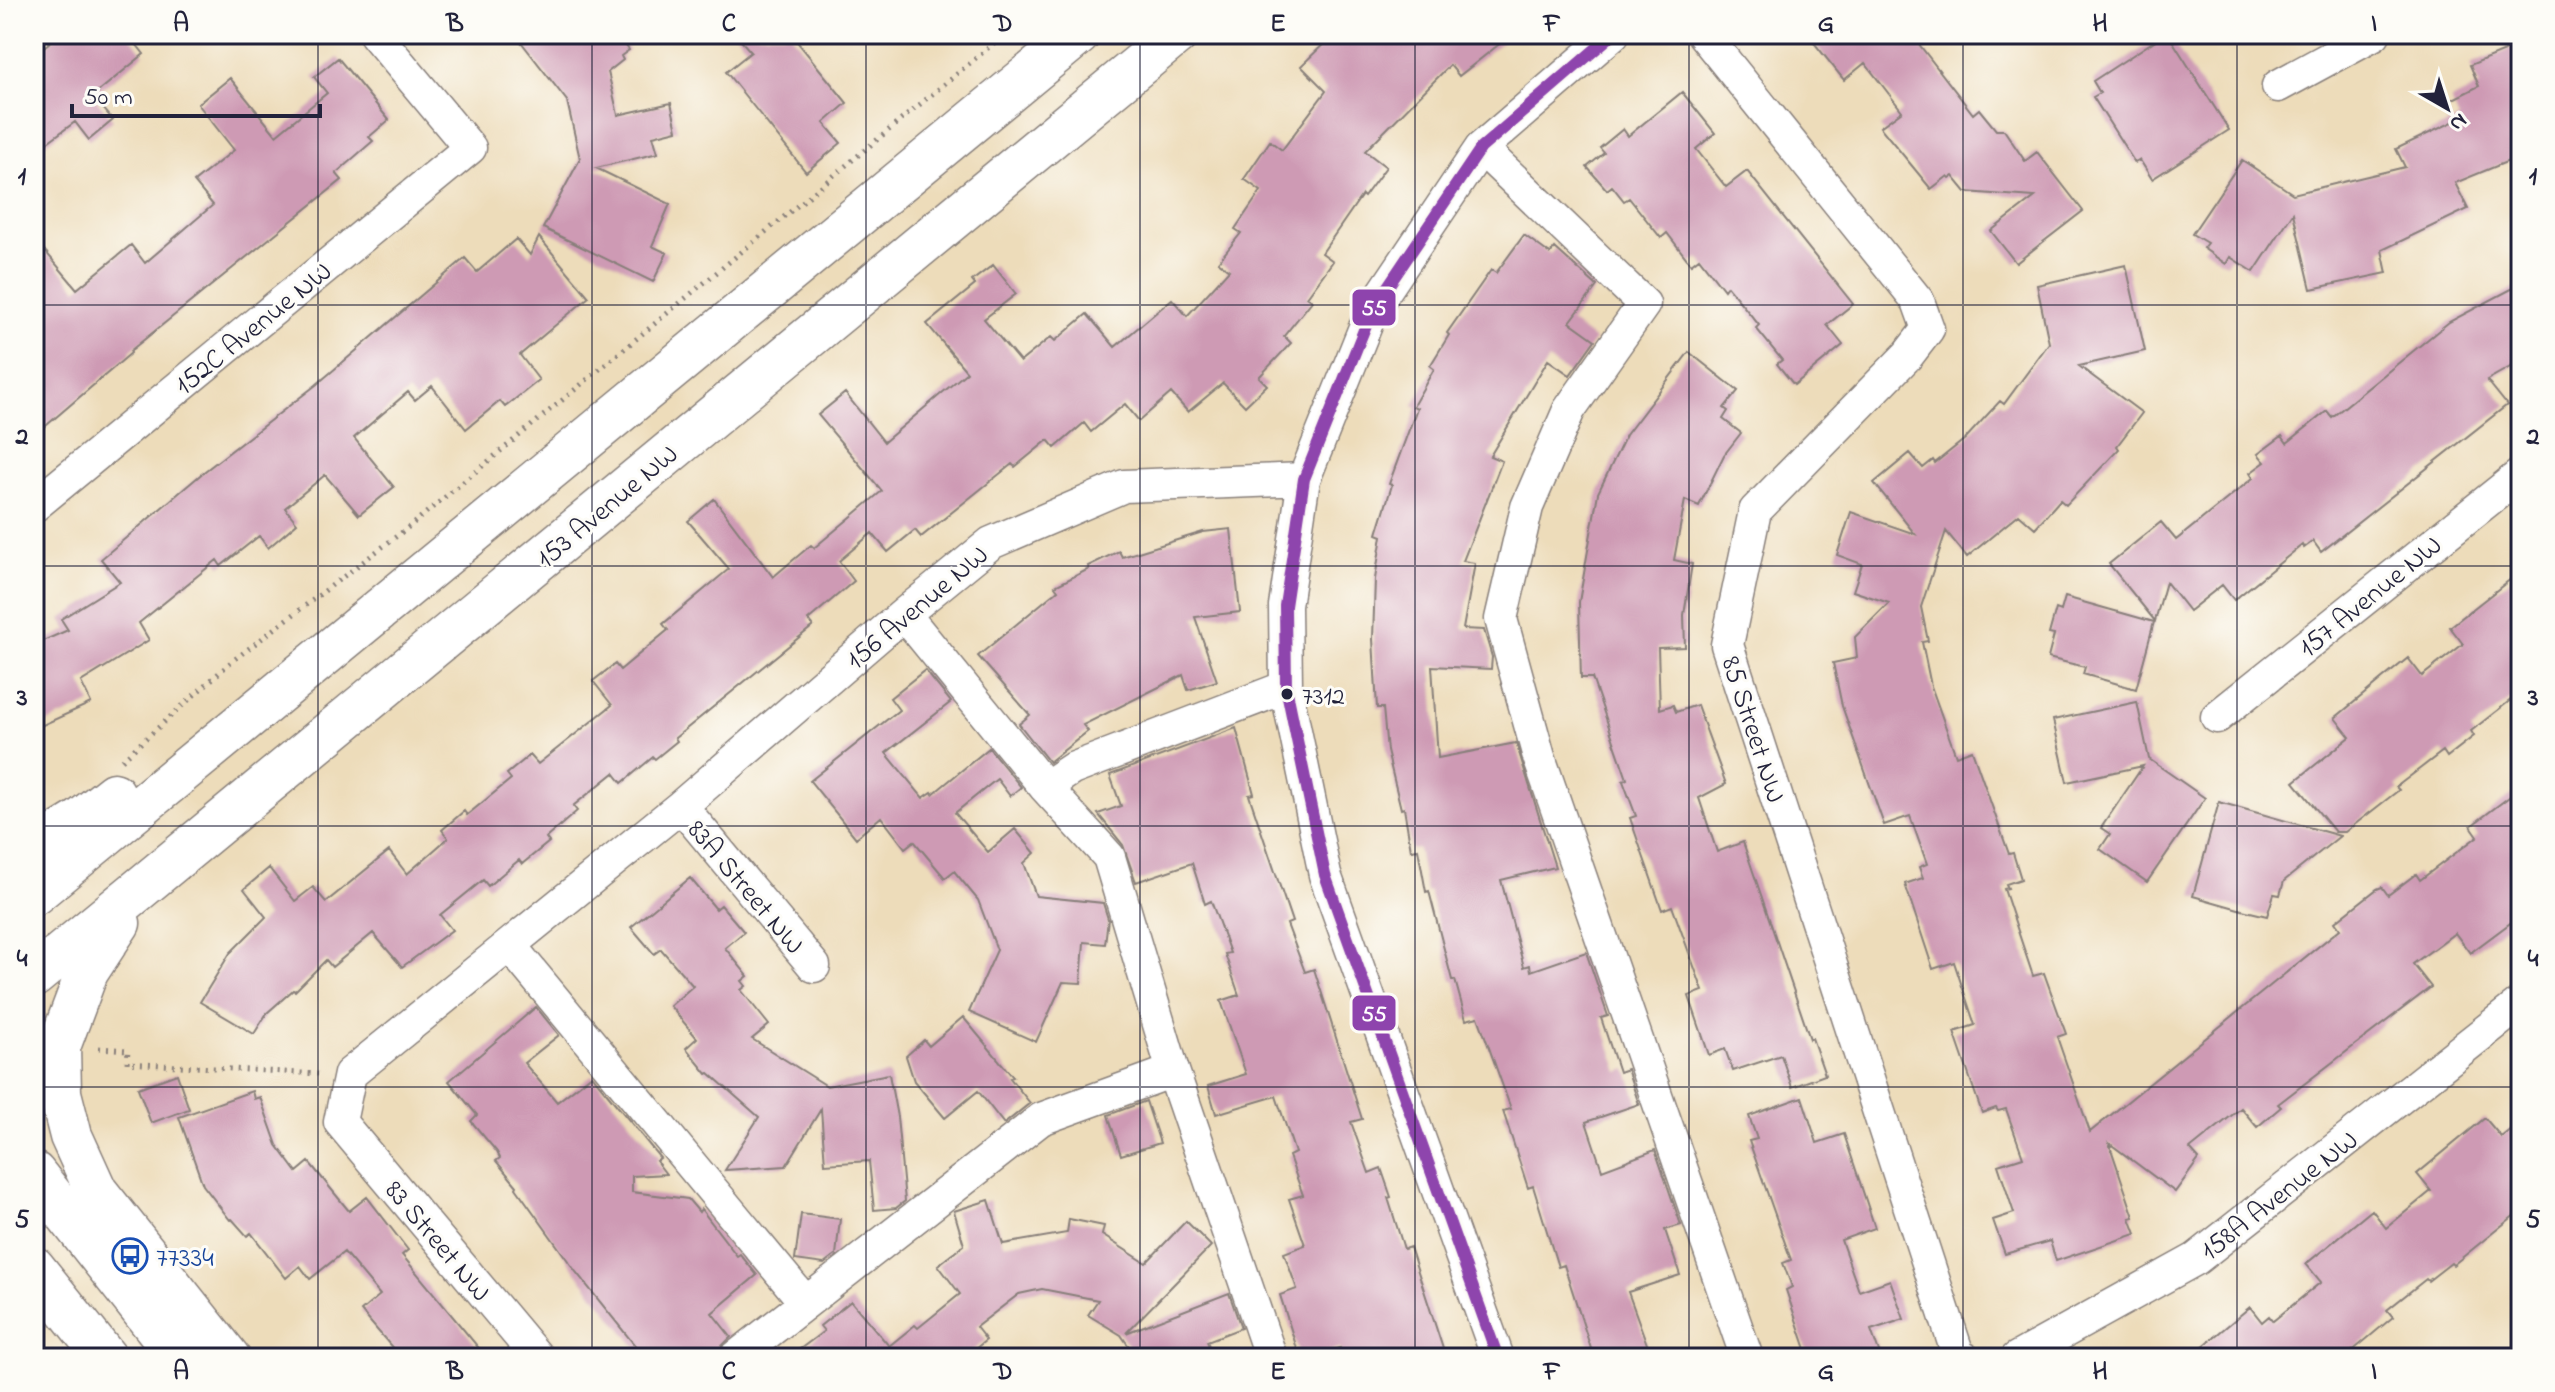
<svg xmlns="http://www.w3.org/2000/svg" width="2555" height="1392" font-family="'Indie Flower',sans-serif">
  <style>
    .building { fill: #ce9ab4 }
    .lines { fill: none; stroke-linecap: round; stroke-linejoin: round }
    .minor-casing { stroke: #887f7a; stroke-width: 35 }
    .major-casing { stroke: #887f7a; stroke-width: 45 }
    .path { stroke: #887f7a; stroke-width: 5; stroke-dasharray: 2 6; stroke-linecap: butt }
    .minor { stroke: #fff; stroke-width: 32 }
    .major { stroke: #fff; stroke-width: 42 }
    .bus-1-casing { stroke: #fdfcf7; stroke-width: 18 }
    .bus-1 { stroke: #8e44ad; stroke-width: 12 }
    .grid { fill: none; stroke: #22223b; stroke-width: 2; stroke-opacity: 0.55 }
    .bus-dot { fill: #22223b; stroke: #fdfcf7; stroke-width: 3 }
    .labels { text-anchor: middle; stroke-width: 6; stroke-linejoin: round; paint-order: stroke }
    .bus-label { font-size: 26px; fill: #22223b; stroke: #fdfcf7; text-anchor: start }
    .street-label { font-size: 28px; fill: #22223b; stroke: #fdfcf7 }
    .transit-label { font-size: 28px; fill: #164399; stroke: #fdfcf7; text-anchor: start }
    .line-badge { stroke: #fdfcf7; stroke-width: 3 }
    .badge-label { font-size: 22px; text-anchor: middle; font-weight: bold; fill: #fff }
    .neatline { fill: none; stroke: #22223b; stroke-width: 3 }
    .grid-label { font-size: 26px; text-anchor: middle; font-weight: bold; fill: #22223b }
  </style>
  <rect width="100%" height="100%" fill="#fdfcf7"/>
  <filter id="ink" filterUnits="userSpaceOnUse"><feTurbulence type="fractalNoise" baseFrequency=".0125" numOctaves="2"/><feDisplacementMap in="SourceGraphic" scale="16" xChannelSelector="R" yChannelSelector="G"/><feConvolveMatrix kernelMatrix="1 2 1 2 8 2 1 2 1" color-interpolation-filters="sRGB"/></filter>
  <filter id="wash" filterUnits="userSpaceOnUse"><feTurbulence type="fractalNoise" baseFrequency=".006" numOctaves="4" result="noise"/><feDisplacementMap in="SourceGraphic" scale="32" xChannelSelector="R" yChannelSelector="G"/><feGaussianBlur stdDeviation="1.8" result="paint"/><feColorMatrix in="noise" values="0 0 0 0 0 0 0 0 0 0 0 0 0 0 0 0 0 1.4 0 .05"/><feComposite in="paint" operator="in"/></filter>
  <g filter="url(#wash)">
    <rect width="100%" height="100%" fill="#eddcba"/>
    <g id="blocks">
      <path class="building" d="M60,34H128L144,54L93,96L113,120L89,140L75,122L34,152V55Z
        M515,34H617L629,50L621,56L623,60L608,72L618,115L671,103L677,130L653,136L658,153L596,168L670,204L652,246L667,253L653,282L543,228L580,159L567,101Z
        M735,34H791L847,103L824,123L841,143L806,172L726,72L751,52Z
        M1334,34H1512L1459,76L1450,65L1365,151L1386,167L1364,197L1362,195L1322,253L1333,261L1307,297L1312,301L1284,336L1291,343L1259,377L1267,385L1245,406L1223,383L1188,412L1171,393L1139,421L1125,404L1091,432L1084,423L1055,448L1048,440L1015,467L1012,464L921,537L915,530L888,552L872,533L839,561L854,581L808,620L813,626L675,738L677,741L655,759L653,757L622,783L614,773L573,806L577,811L546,838L549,842L522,864L519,860L488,886L483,880L440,915L452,930L402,967L373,933L332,967L326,960L295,991L293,990L267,1013L254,1034L200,1002L230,953L266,917L244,889L269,868L295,901L313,887L326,902L389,851L407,874L448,838L442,830L464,811L467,815L511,779L507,774L530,755L538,764L612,705L593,681L615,664L620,670L668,630L663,624L729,569L688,521L714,499L773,577L811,545L814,548L882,491L818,415L845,393L884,442L967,372L927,324L975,285L972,281L993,265L1016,294L984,319L1020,362L1051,337L1055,341L1087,314L1115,347L1172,299L1187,316L1229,270L1218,262L1241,233L1235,229L1261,191L1244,179L1270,141L1282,150L1326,91L1301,66Z
        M1807,34H1911L1973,114L1979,109L1996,130H2004L2025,161L2037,152L2083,211L2016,263L1991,231L2035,197L1966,192L1953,176L1950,178L1948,176L1931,189L1880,127L1902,111L1865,63L1844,80Z
        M2165,34H2168L2229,130L2152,179L2140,160L2135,163L2093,97L2100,93L2093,81Z
        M2521,44V156L2455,183L2468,209L2382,250L2387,273L2311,289L2293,213L2254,272L2230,257L2226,264L2203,248L2207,243L2192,234L2242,160L2293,194L2405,167L2396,149L2459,119L2451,100L2479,86L2470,65Z
        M338,58L389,120L369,137L373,141L336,173L342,180L130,351L131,353L34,436V238L77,289L131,245L145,263L213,205L194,182L234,150L198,104L230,78L276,135L327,93L314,77Z
        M1682,92L1715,133L1696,149L1726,187L1747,171L1853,304L1827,325L1843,345L1794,385L1777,364L1782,360L1756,328L1759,325L1727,286L1724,290L1699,258L1691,264L1667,233L1661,238L1629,198L1624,201L1612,186L1607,190L1587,167L1604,153L1600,148L1623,129L1628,136Z
        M1524,235L1550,254L1555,248L1597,286L1570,322L1595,340L1570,375L1548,360L1490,456L1502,461L1463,561L1475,563L1463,629L1484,630L1492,657L1491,669L1432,666L1438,758L1516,743L1555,867L1501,880L1524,967L1530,965L1531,971L1586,952L1608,1016L1601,1018L1619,1072L1627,1069L1639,1104L1586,1122L1602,1170L1655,1150L1681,1225L1665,1230L1680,1275L1628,1292L1652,1358H1594L1564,1265L1558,1267L1533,1186L1528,1188L1503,1111L1511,1109L1478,1017L1466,1020L1455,980H1452L1429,891L1426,892L1418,849L1411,850L1404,808L1401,809L1387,751L1383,708H1377L1373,639L1375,579L1382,536L1377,534L1392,485L1389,484L1417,408L1413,406L1434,369L1430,366L1449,335L1447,333L1491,270L1496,273Z
        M539,237L589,297L520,355L539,380L505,407L500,401L466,429L432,386L415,400L408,392L354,438L394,487L359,515L325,475L285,508L297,523L268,548L259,536L221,566L217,560L139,623L149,640L81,682L91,703L34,729V645L68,630L61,619L120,582L101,559L205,471L316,385L465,258L477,272L516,239L530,255Z
        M2126,265L2145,351L2079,366L2142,413L2117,446L2119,449L2066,505L2060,500L2035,528L2019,514L1967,557L1946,531L1921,607L1928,641L1922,642L1931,686L1956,756L1972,750L2009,854L2013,853L2021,879L2006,884L2008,888L2004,889L2033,976L2044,973L2066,1034L2057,1037L2090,1132L2340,929L2335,922L2377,889L2382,887L2388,895L2416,874L2420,880L2478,836L2471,826L2521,788V915L2470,953L2455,933L2413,964L2431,987L2278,1104L2281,1107L2257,1127L2241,1108L2190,1149L2199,1159L2175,1192L2109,1143L2134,1217L2130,1218L2136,1234L2056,1261L2050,1241L2005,1254L1993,1220L2014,1213L1998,1165L2023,1157L2006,1109L1998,1111L1996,1108L1982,1113L1954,1032L1975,1025L1954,962L1933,969L1905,884L1923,878L1919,867L1927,864L1910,816L1884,825L1842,706L1833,663L1857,658L1855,637L1889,603L1853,591L1862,564L1837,555L1851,512L1915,534L1874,483L1910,453L1923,468L1933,460L1935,463L1965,439L2000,401L2004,404L2049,343L2037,285Z
        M2521,284V361L2487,380L2507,405L2321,552L2313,541L2304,548L2302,545L2234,600L2222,585L2189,611L2166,582L2155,621L2109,564L2161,522L2176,540L2253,478L2250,473L2265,462L2258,454L2282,436L2287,443L2327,411L2332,417L2449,322Z
        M1689,352L1738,391L1724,408L1728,411L1723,419L1741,433L1724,455L1699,506L1685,500L1674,560L1692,564L1684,615L1685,647L1658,648L1660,709L1673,705L1676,712L1697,705L1726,784L1699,798L1717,852L1743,842L1810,1039L1812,1038L1825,1075L1792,1087L1781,1055L1733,1071L1725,1049L1709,1055L1689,996L1703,991L1672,906L1662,910L1630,818L1636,816L1623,781L1627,779L1592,678H1581L1579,602L1598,493L1626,435Z
        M1231,529L1240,612L1195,617L1217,681L1188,690L1183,675L1083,725L1088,731L1049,762L1019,724L1030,715L978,656L1058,590L1055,586L1089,569L1088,566L1119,551L1122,557L1203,532Z
        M2521,571V692L2471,731L2474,736L2447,757L2443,751L2396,787L2399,790L2345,832H2335L2294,782L2350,737L2335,718L2408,658L2422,676L2463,644L2450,627Z
        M2065,597L2154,622L2136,689L2083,674L2085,667L2048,658L2054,635L2049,634L2056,609L2061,611Z
        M925,670L951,702L886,753L923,798L932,792L933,794L989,748L1021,787L1010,796L997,779L955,813L988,852L1015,829L1035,853L1024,863L1036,896L1103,903L1108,919L1105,944L1084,942L1081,983L1063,982L1036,1042L969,1012L997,950L978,900L954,871L945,878L914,841L905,848L881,817L856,838L810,781L899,710L890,698Z
        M2137,702L2149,759L2205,798L2147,882L2100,849L2110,834L2101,828L2143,766L2067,782L2053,720Z
        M1236,728L1254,794L1249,795L1292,922L1287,924L1305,972L1314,969L1362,1119L1351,1122L1369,1173L1381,1168L1391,1197L1388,1198L1404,1249L1410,1247L1444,1352L1427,1358H1344L1340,1348L1310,1358H1300L1280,1295L1297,1289L1284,1253L1305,1245L1289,1199L1303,1195L1289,1156L1295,1153L1276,1096L1216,1114L1208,1086L1246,1074L1221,1001L1239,995L1225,954L1230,953L1211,901L1205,904L1192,863L1136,882L1123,845L1098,814L1121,806L1110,775Z
        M2219,802L2340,836L2284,881L2280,895L2274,894L2267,916L2242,910L2193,896Z
        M690,878L716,909L721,905L744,932L725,948L748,976L742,981L746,986L741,990L769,1025L752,1039L827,1086L889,1074L897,1117L905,1201L896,1208L874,1210L869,1161L825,1164L821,1109L786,1166L725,1170L759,1117L709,1073L707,1074L686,1048L697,1038L670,1006L693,986L661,949L654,954L631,927Z
        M536,1007L559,1035L524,1063L557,1102L592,1075L660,1158L656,1161L666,1174L632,1176V1192L688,1199L699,1212L701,1209L737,1256L740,1254L757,1275L712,1313L731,1337L718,1350L716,1358H645L576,1272L516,1188L517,1186L496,1161L500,1158L497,1152L471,1121L477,1115L449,1081Z
        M963,1017L1013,1077L1010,1078L1030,1103L1004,1124L978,1091L945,1118L914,1081L906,1056L924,1040L929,1046Z
        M177,1074L189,1109L151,1123L138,1088Z
        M252,1091L254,1099L260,1097L277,1145L297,1172L309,1162L349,1211L367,1197L408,1250L402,1255L487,1358H401L361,1311L380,1295L344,1252L310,1279L300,1266L286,1278L251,1233L247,1236L232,1219L230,1220L203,1185L179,1117Z
        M1802,1097L1817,1143L1844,1134L1875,1228L1841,1240L1859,1291L1890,1280L1904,1319L1871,1330L1881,1358H1809L1786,1290L1792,1287L1783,1263L1791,1260L1749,1141L1757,1139L1749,1116Z
        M1146,1101L1160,1143L1121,1155L1108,1115Z
        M2485,1118L2501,1137L2521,1121V1210L2453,1265L2451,1263L2428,1281L2426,1279L2387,1310L2393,1317L2344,1358H2189L2250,1307L2262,1322L2269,1316L2273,1321L2321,1282L2306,1264L2372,1210L2386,1228L2431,1191L2417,1174Z
        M989,1200L1003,1244L1067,1233L1069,1219L1104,1226L1102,1235L1146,1263L1186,1221L1211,1246L1126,1333L1229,1293L1241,1328L1207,1341L1213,1358H1137L1121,1335L1088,1315L1098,1300L1042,1289L1019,1294L976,1327L986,1340L964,1358H788L824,1331L820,1326L851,1301L889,1346L915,1325L918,1328L960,1294L938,1265L964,1245L954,1211Z
        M801,1214L840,1219L836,1255L824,1264L795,1260Z"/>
    </g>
  </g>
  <g filter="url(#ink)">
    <use href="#blocks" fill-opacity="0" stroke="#887f7a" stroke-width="2"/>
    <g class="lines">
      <defs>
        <path id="minor" d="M1703,34L1918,301L1928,329L1908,355L1755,511L1727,645L1958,1355L1964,1358
          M2278,86L2374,34
          M1481,148L1644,304L1569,410L1527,507L1501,619L1539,757L1747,1358
          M34,506L470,148L375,34
          M904,614L1045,787L1109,857L1173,1071L1271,1358
          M2217,717L2521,474
          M1045,787L1072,769L1286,687
          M681,806L814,966
          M510,946L805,1302
          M538,1358L340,1122L350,1074L681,806L904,614L991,543L1124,486L1304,479
          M735,1358L1041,1119L1173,1071
          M1498,1358L1325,875L1286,687L1285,606L1304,479L1372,310L1481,148L1613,34
          M2017,1358L2196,1259L2521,1003"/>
        <path id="major" d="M34,849L81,820L114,794
          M34,894L1079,34
          M119,923L87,972L59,1047L60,1093L71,1136L96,1191L229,1358
          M34,976L1177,34
          M34,1173L180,1358
          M34,1268L106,1358"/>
      </defs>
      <use href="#minor" class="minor-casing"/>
      <use href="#major" class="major-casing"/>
      <path class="path" d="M122,760L231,662L410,526L1005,34
        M99,1048L128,1050L127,1063L318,1074"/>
      <use href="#minor" class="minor"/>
      <use href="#major" class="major"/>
      <defs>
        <path id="bus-1" d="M1498,1358L1325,875L1286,687L1285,606L1304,479L1372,310L1481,148L1613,34"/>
      </defs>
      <use href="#bus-1" class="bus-1-casing"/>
      <use href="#bus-1" class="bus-1"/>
    </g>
  </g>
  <path class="grid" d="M318,34V1358M592,34V1358M866,34V1358M1140,34V1358M1415,34V1358M1689,34V1358M1963,34V1358M2237,34V1358M34,305H2521M34,566H2521M34,826H2521M34,1087H2521"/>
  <defs>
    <symbol id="bus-ring" viewBox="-11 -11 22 22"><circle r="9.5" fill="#fdfcf7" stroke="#1a4fb4" stroke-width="1.5"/><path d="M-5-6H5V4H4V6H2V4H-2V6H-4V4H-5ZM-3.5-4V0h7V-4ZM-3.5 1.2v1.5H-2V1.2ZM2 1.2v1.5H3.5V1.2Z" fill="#1a4fb4"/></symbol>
  </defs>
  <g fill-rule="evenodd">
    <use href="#bus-ring" x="110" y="1236" width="40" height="40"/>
  </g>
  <circle class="bus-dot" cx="1287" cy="694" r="7"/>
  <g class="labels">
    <g class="bus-label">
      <text x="1302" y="704">7312</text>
    </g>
    <g class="street-label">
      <text transform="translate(252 327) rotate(-39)" y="10">152C Avenue NW</text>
      <text transform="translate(606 505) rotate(-40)" y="10">153 Avenue NW</text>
      <text transform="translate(2369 595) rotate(-39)" y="10">157 Avenue NW</text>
      <text transform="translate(916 606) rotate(-40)" y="10">156 Avenue NW</text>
      <text transform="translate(1755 729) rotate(72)" y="10">85 Street NW</text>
      <text transform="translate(747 886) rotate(50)" y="10">83A Street NW</text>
      <text transform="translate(2278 1194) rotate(-38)" y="10">158A Avenue NW</text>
      <text transform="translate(439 1240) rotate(50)" y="10">83 Street NW</text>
    </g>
    <g class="transit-label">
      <text x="156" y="1266">77334</text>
    </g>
  </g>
  <g class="line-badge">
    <rect x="1351" y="288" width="46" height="39" rx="8" fill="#8e44ad"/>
    <rect x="1351" y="994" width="46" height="38" rx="8" fill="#8e44ad"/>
  </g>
  <g class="badge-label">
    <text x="1374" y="315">55</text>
    <text x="1374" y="1021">55</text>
  </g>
  <rect width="2555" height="1392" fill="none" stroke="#fdfcf7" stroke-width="88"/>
  <g transform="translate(2447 108) rotate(141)" stroke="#fdfcf7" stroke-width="6" paint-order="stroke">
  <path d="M0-6L14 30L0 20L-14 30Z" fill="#22223b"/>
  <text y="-12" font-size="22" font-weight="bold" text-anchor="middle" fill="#22223b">N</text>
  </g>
  <path d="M72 104v12h248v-12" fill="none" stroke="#22223b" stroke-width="4"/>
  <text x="84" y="104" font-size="24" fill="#22223b" stroke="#fdfcf7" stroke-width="6" paint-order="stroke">50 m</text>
  <rect x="44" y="44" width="2467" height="1304" class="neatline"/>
  <g class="grid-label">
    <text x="181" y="31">A</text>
    <text x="455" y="31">B</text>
    <text x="729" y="31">C</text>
    <text x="1003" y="31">D</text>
    <text x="1278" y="31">E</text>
    <text x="1552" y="31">F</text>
    <text x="1826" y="31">G</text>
    <text x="2100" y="31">H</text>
    <text x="2374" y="31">I</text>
    <text x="22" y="184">1</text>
    <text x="2533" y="184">1</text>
    <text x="22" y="444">2</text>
    <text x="2533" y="444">2</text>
    <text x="22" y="705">3</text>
    <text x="2533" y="705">3</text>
    <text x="22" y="966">4</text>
    <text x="2533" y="966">4</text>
    <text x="22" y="1227">5</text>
    <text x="2533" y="1227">5</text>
    <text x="181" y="1379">A</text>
    <text x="455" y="1379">B</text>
    <text x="729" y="1379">C</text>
    <text x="1003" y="1379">D</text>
    <text x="1278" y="1379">E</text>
    <text x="1552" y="1379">F</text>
    <text x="1826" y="1379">G</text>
    <text x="2100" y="1379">H</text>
    <text x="2374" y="1379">I</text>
  </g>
</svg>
